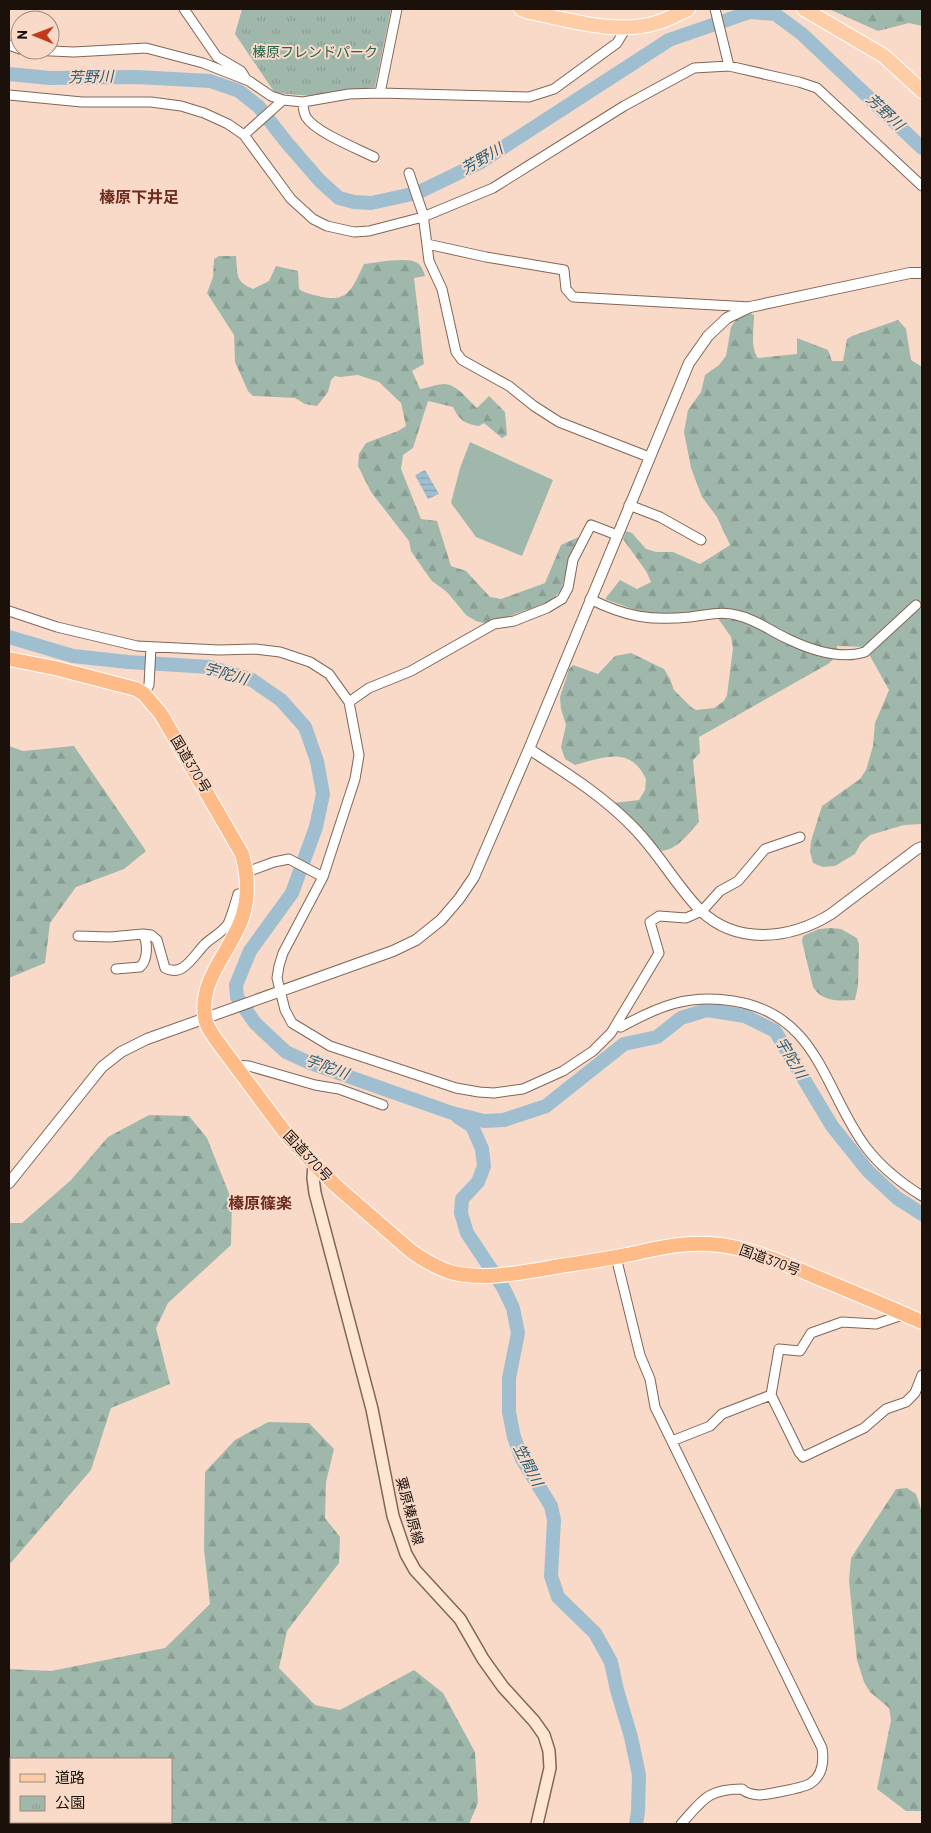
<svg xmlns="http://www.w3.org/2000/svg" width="931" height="1833" font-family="Barlow,'Noto Sans JP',sans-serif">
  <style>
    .forest { fill: url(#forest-firs); fill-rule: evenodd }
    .park { fill: url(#park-tufts) }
    .pitch { fill: #a0b8ac }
    .water { fill: url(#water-rules) }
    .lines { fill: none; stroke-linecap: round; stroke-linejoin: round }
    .stream { stroke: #9fbfd1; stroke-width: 2.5 }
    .river { stroke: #9fbfd1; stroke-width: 14 }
    .minor-casing { stroke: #816656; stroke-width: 11 }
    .tertiary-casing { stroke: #816656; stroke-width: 12 }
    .secondary-casing { stroke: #816656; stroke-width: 14 }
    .primary-casing { stroke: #fff; stroke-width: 16 }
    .trunk-casing { stroke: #fff; stroke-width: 16 }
    .minor { stroke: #fff; stroke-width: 9 }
    .tertiary { stroke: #fff; stroke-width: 10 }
    .secondary { stroke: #ffe6d2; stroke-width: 11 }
    .primary { stroke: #fecca5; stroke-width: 14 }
    .trunk { stroke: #febb87; stroke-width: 14 }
    .labels { text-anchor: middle; stroke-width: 4; stroke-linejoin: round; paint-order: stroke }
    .park-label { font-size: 14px; fill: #2a644c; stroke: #f9dac8 }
    .street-label { font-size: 14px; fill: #1b110a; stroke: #f9dac8 }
    .water-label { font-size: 15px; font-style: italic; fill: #265f79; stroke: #f9dac8 }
    .quarter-label { font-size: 16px; font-weight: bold; fill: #6f2b1d; stroke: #f9dac8 }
  </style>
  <defs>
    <pattern id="forest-firs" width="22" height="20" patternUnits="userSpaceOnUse" patternTransform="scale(1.25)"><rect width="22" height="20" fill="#a0b8ac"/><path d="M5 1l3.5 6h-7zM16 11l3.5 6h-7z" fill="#899d93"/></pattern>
    <pattern id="park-tufts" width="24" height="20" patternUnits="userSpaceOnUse" patternTransform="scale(1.25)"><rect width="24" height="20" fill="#a0b8ac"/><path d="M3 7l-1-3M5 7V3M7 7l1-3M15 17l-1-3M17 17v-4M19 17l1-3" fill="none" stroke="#899d93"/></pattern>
    <pattern id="water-rules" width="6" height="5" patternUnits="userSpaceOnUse" patternTransform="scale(1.25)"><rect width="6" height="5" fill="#9fbfd1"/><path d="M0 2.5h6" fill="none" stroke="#88a3b2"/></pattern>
  </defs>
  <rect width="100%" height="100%" fill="#f9dac8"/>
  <path class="forest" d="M829,9H922V26L909,23L878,31Z
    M219,256H236C238,274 234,281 253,289L269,281L276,266L298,271L299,289C304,293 311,294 318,296C349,304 352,288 364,264C376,263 411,255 420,265C422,268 424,272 425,276L414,278L424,364L412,371L420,389C428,388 436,384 444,384C457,384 468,400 477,408L489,396L505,412L507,435L502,438L484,423L479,426C465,424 459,420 453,407L428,401L413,448L403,455L401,469L421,519L437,521L451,566L466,571L490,597L496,598L501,599L545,583L561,545L581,536L568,564L561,591L549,602L487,624L476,621L466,615L447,592L432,581L424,570L411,551L409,541L371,492L358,466L359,454L366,443L398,431L406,426L401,403L379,382L358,375L340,377L335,376L331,380L328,392L317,406L305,404L295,398L253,396L248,391L235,362L234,335L207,293L213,277L214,259Z
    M749,313L754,315C754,329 750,347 758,358L797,354V338L828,350L832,361H843L847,339L852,336L898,320L906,329L911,360L922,367V824L904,825L870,835L861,843L855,854L835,866L823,867L813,863L810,852L811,841L822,806L860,779L866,770L873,746L875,723L889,690L865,647L837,646L836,657L828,664L699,737L700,753L693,760L699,822C688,834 676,852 658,851L613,803L639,800L645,790L646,779C630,745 603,758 575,765L565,759L561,747L566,725L561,709L560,697L569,669L573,665L598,674L615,656L631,653L664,669L670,679L674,690L691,707L696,710L714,708L724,701L727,695L733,648L731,637L715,614L660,619L605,599L620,580L637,589L651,582L646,571L623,539L626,531L632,533L646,549L656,552H673L700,564L730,545L717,517L702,497L691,468L684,432L688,410L701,392L705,375L719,365L726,356L731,327L738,317Z
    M9,746L23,751L74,746L146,851L124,869L76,887L50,923L45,963L9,978Z
    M830,928L841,929L857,938L859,944L858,986L855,1000C839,1001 822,1002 813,987L802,941L803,936L819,929Z
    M149,1115L189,1116L207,1138L232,1201L231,1245L168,1303L156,1328L170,1384L111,1408L91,1470L9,1565V1223H22L71,1180L108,1137Z
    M268,1422L309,1423L334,1449L326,1482L325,1518L340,1537L339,1563L287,1631L279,1668L315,1705L340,1710L414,1670L443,1693L475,1752L478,1803L469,1824H9V1669L51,1671L165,1648L210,1604L204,1549L205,1472L235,1440ZM11,1759H171V1822H11Z
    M907,1488L916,1494L922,1512V1811H906L877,1789L891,1720L889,1708L870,1692L864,1682L857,1660L849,1581L851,1558L896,1489Z"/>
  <path class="park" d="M242,9H391L375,87L313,96L275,93L235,34Z"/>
  <path class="pitch" d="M470,442L553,480L522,556L476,537L451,503L460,468Z"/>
  <path class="water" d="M425,470L439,494L428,499L415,475Z"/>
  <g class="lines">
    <path class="stream" d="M775,14L776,9"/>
    <path class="river" d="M9,74L50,78L136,77L210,81L239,91L259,107L287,143L320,181L339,198L354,202L371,203L417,193L479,163L669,40L750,12L775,14L802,34L922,148
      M9,637L73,656L128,662L210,667L252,680L281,700L305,727L317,761L323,794L316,827L292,893L250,951L236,985L237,997L255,1023L286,1052L310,1063L452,1113L484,1121L504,1120L546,1106L624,1044L657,1037L681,1018L707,1010L745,1016L775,1031L832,1126L868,1171L897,1198L922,1214
      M458,1117L472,1126L482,1149L484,1166L478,1182L462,1199L461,1213L467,1233L503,1287L513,1308L518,1333L509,1378V1412L514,1437L522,1459L551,1506L554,1520L551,1576L558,1597L595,1633L611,1662L617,1690L631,1737L639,1775L638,1812L636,1824"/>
    <defs>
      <path id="minor" d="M184,9L217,57L241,71L246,79
        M715,9L729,66
        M9,45L20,49
        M29,50L74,52L146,48L203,63L249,81L271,96L283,100L303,102L349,94L380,93L529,97L554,89L617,43L626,28
        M380,93L397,9
        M9,95L82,102H151L181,106L204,113L228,124L244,135L291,199L313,219L327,226L354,232L369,231L423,217L493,188L624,106L694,68L729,66L799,82L817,88L922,186
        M303,102C303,107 304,113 306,117C315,132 358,149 374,157
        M244,135L283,100
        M409,173L423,214L429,261L442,289L456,352L462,360L509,386L534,406L559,422L649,457
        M427,244L486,257L564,270L566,289L573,297L750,307
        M629,505L660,517L701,540
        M590,599C626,617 651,621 690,617C705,615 722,611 736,615C756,619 770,631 788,639C811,650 840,660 865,652L916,605
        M9,611L57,627L137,646L219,650L255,649L280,652L310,662L329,674L349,702L359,755L355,779L323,877L283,953L279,966L277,978L285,1010L292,1023L330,1046L456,1088L479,1092L494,1093L523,1089L563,1071L593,1051L611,1033L659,953L650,922L659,916L686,918L702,911L720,891L738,881L765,849L800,837
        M144,694L149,685L151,647
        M349,702L369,688L411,671L494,624L514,621L547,608L562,599L568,588L573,560L591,525L617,535
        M247,872L274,862L289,859L323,877
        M78,936L110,937L143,934L151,935L157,940L165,968C183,978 194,955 205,944C211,938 223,932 228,924C232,915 235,904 238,894L247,893
        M116,969L140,967C148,960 148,943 143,934
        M616,1026L621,1027C659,1006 688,994 733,1001C818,1014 823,1088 865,1146C880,1166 901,1183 922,1196
        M235,1065L249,1066L315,1085L339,1089L383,1105
        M616,1257L640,1355L650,1379L655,1407L822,1748C824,1761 823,1775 811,1783C804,1788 769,1794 760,1795C754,1795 746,1793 742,1789C707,1789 703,1800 681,1824
        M905,1314L876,1324L842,1322L811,1333L800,1351L779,1349L771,1395L799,1452L803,1457L864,1428L886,1409L906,1402L915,1393L922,1375
        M672,1441L710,1426L722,1414L771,1395"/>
      <path id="tertiary" d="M529,749C566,773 602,795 633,827C658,852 675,884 700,910C737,946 791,939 831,914L917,849L922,847
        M9,1183L102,1067L121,1052L147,1039L393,951L416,940L441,920L459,899L474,877L529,749L689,363L708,336L727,318L750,307L910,273H922"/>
      <path id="secondary" d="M314,1164L313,1178L315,1193L372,1409L393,1516L406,1554L415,1570L460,1619L483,1659L503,1687L534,1721L544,1735L549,1751L550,1768L537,1824"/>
      <path id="primary" d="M521,9L529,12C570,20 618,36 659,22C669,19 679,13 688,9
        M804,9L884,56L922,91"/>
      <path id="trunk" d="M9,659L55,668L136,689L144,694L161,714L242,854C248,875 249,897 242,918C231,951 199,979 205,1017C206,1026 212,1034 217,1041L290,1139L335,1185L411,1251C422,1259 434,1266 447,1271C481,1282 525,1272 560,1266C582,1263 605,1259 627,1255C654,1249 681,1242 709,1244C749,1246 785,1264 821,1279C855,1293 889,1307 922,1322"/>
    </defs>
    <use href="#minor" class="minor-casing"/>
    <use href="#tertiary" class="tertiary-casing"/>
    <use href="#secondary" class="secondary-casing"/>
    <use href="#primary" class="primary-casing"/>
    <use href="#trunk" class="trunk-casing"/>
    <use href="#minor" class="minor"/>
    <use href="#tertiary" class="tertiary"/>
    <use href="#secondary" class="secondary"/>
    <use href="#primary" class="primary"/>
    <use href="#trunk" class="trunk"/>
  </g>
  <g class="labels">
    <g class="park-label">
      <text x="315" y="57">榛原フレンドパーク</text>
    </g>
    <g class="street-label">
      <text transform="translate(191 764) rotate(59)" y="5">国道370号</text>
      <text transform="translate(308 1156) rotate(47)" y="5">国道370号</text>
      <text transform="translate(770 1260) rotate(20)" y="5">国道370号</text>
      <text transform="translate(410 1511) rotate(75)" y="5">粟原榛原線</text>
    </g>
    <g class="water-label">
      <text transform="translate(91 77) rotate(-1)" y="5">芳野川</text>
      <text transform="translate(885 112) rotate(43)" y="5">芳野川</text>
      <text transform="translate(482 159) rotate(-30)" y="5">芳野川</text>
      <text transform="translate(226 674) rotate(16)" y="5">宇陀川</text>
      <text transform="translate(791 1058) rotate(59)" y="5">宇陀川</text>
      <text transform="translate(327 1067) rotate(20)" y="5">宇陀川</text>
      <text transform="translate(528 1465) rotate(63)" y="5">笠間川</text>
    </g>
    <g class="quarter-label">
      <text x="139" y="203">榛原下井足</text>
      <text x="260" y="1209">榛原篠楽</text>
    </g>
  </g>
  <rect width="931" height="1833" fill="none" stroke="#1b110a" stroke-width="20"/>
  <rect x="10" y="1758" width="162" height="65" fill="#f9dac8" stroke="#a08a7c"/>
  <rect x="20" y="1774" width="25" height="8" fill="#fecca5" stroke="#a08a7c"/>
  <text x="55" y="1783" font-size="15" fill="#1b110a">道路</text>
  <rect x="20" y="1796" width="25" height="15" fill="url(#park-tufts)" stroke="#a08a7c"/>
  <text x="55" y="1808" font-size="15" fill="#1b110a">公園</text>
  <g transform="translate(35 35) rotate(271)"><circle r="24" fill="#f9dac8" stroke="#a08a7c"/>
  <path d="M0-4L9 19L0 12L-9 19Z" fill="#c3391d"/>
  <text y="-8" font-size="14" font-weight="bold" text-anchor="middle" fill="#1b110a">N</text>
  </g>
</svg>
